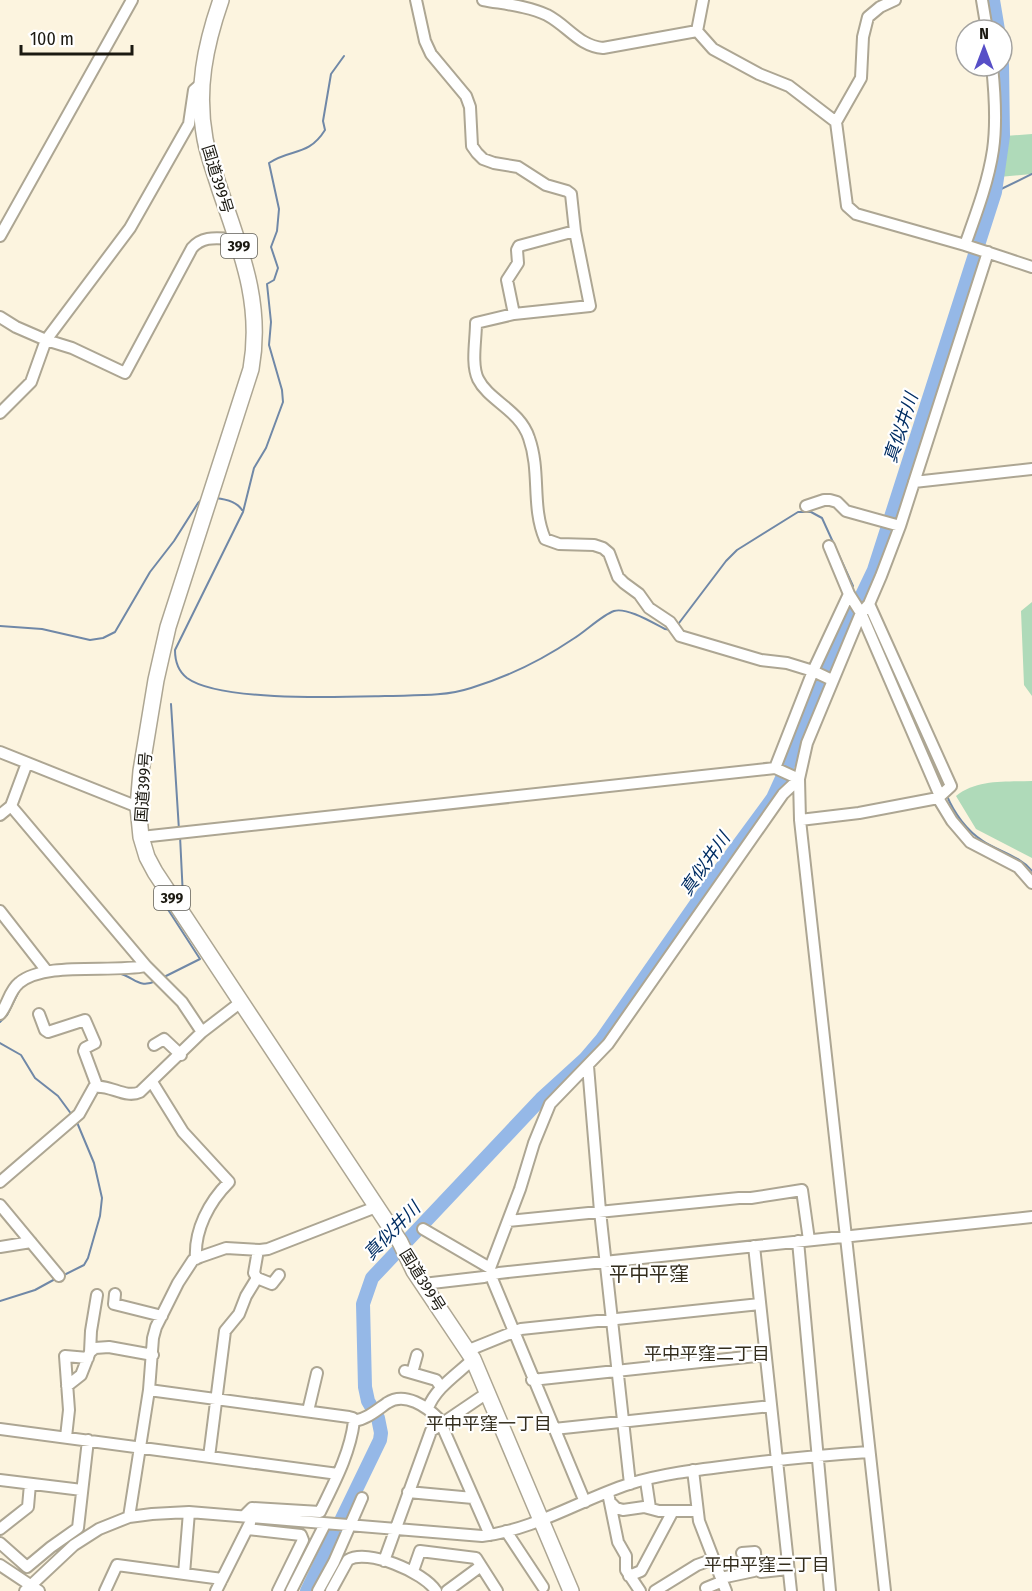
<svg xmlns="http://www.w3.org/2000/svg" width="1032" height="1591" font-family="'Fira Sans Condensed','Noto Sans JP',sans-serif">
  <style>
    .green { fill: #afdab9 }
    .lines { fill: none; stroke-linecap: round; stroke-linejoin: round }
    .stream { stroke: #7088a7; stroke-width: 2 }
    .river { stroke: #95b8e7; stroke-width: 14 }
    .minor-casing { stroke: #ada693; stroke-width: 14 }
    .highway-casing { stroke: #ada693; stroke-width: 18 }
    .minor { stroke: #fff; stroke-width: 10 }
    .highway { stroke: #fff; stroke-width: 15 }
    .labels { text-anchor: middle; stroke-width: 4.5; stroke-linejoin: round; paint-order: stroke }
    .shield { fill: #fff; stroke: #5f5e58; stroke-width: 1.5 }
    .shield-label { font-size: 15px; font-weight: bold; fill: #1b1911 }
    .street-label { font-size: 16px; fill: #1b1911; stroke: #fff }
    .water-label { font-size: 18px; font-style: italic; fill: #002d63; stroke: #fff }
    .neighbourhood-label { font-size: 18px; fill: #332d1d; stroke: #fff }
    .quarter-label { font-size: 20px; fill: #332d1d; stroke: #fff }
  </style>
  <rect width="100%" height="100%" fill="#fcf4df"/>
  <path class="green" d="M1032,134V174L999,177L1005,136Z
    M1032,602V696L1024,685L1021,611Z
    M1032,781V858L976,829L956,796C977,779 1006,782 1032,781Z"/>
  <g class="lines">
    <path class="stream" d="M344,56L331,74L323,121L325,130C308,157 291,148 269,163L279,209L277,231L271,247L278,268L274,280L267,284L271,322L269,345L282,390L283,402L266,448L254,468L243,512L175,650C175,661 178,671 187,678C220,702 342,697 385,696C414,695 443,697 471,688C507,677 542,660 573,639C585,632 602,615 614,611C627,607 653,623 665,629L671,630
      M995,192L1032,174
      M216,498C225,499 237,502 242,510
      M0,626L42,629L90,640L103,638L115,632L150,572L174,541L198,503L201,500
      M676,627L726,561L737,550L798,512H811L822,518L853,586
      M171,704L179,830
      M914,722L943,788
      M947,796C954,813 967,831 983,841C998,851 1020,856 1032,871
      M180,836L183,897L180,899
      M118,973C135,977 138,989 156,981
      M164,977L200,959L167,908L169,907
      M0,1022L7,1015L20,989
      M0,1043L21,1055L35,1078L58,1096L72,1115
      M62,1276L84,1265L88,1258L100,1216L102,1198L94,1163L76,1120
      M0,1301L35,1290L57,1278"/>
    <path class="river" d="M993,0L998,30
      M307,1591L380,1440L381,1433L378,1418L368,1401L365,1387L363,1304L372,1278L541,1099L585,1059L602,1039L712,881L773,798L788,765L815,693L874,570L995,192L1003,136L1002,64"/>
    <defs>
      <path id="minor" d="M416,0L425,41L431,54L466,96L470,107L472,146L477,153L483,159L494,163L518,167L546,185L567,191L571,194L575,231L590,306L514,314L476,323C476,340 471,364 478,379C489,401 520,410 529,438C541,472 531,506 545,539L559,544L594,545L603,548L609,553L618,577L624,583L639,594L649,608L670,622L680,636L761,660L787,663L813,671L775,768
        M483,0C504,4 528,6 547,15C568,26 579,46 603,48L697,31L713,49L759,74L789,86L836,122
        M895,0L880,7L868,17L863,37L861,78L836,122L847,206L856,214L965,245L1032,267
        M982,0L987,30
        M697,31L703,0
        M0,236L132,0
        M965,245C976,214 988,183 993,150C997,122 995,94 992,66
        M514,314L507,280L518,263L517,250L519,246L575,231
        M0,317L16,327L46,340L72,348L125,373L192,248C204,234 220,239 237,239
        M0,413L31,382L46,340L130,228L189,124L194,90L201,84
        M914,482L1032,469
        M806,506L824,500H830L837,502L846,511L900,526
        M829,546L849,594
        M869,604L951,786L938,798
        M832,680L813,671L849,594L861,613L940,796
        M0,752L138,807
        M11,806L146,966L182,1002L202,1032
        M0,815L11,806L27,763
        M800,820L859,813L938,798L952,821L970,842L1018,867L1032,883
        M141,837L775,768L799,779
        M0,911L46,970
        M0,1014C8,1005 9,991 19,983C45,961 111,973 146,966
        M39,1014L45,1030L48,1032L85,1020L95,1043L85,1048L84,1051L97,1086
        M154,1045L164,1039L181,1055
        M588,1066L600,1211L630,1484
        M152,1082L183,1132L229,1182C209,1202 194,1230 196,1259
        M0,1182L79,1114L94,1087C110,1084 125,1099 140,1092L202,1032L241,1002
        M0,1205L59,1276
        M508,1221L739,1198H751L802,1190L809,1240
        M423,1229L490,1268
        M798,1241L830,1591
        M754,1246L791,1591
        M0,1247L31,1242
        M258,1250L254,1273L257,1278L272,1284L279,1275
        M423,1284L484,1277L499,1273L1032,1217
        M115,1294L114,1304L162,1316
        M469,1350L521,1329L760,1304
        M90,1352L91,1331L97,1295
        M405,1371L436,1380L441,1387
        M412,1373L417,1355
        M532,1380L765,1355
        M67,1386L81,1375L90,1352L95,1348L109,1347L153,1355
        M149,1390L349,1417L353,1418L354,1421
        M428,1408C436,1387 458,1374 473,1359
        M308,1411L317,1373
        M354,1421C367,1419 377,1410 387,1403C405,1391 427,1407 439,1419L490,1535
        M0,1429L338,1474
        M554,1429L771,1406
        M66,1437L69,1410L65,1356L88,1358
        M209,1457L225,1331L239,1314L246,1296L257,1278
        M693,1470L699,1521L726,1591
        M0,1480L82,1490
        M646,1481L650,1508
        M408,1492L473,1498
        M608,1493L618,1542L626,1556V1570L640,1591
        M585,1502L493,1281L490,1268L520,1189L534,1143L550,1104L608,1044L783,794L799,779
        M610,1502L616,1508L623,1510L644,1507L659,1511H697
        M244,1516L252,1508L320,1512C334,1483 350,1454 354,1421
        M129,1517L149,1390L153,1338L156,1327L178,1283L193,1260L200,1257L226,1248L260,1250L268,1249L376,1207
        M0,1529L28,1507L30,1484
        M248,1529L301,1535L303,1540L278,1591
        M506,1531L543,1587
        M0,1543L27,1567L51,1547L78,1528L88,1440
        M384,1561L431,1431L487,1393
        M0,1565L39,1591
        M755,1569L761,1572L788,1569
        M413,1571L420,1551L476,1558L497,1591
        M184,1574L189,1512
        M629,1576L641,1571L673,1511
        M721,1578L754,1571L756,1566L755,1552L742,1553
        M706,1588L723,1581
        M25,1591L74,1545L99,1529L129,1517L152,1514L189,1512L482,1536C534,1530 580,1500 629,1484C661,1474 695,1470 728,1466C775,1460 822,1455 869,1452
        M105,1591L117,1565L222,1579
        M216,1591L250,1523
        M291,1591L325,1524
        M318,1591L334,1562L362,1498
        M331,1591L348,1560C367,1548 424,1572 436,1591
        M447,1591L481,1566
        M655,1591L697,1565L714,1559
        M885,1591L800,820L799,779L807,743L861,613L869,604L881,576L900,526L988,252"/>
      <path id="highway" d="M221,0C205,46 196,90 205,139C208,155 214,171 219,187C240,249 263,302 251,369L168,627L156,680L141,771L138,807L141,837L147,857L155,872L400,1242L414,1271L473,1359L571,1591"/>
    </defs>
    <use href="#minor" class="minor-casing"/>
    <use href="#highway" class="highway-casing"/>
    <use href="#minor" class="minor"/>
    <use href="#highway" class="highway"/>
  </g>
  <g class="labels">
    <g class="shield">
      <rect x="221" y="234" width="36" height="24" rx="4.5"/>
      <rect x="154" y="886" width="36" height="24" rx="4.5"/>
    </g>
    <g class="shield-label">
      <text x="239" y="251">399</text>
      <text x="172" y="903">399</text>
    </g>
    <g class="street-label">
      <text transform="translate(218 179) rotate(73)" y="6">国道399号</text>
      <text transform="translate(143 787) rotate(-86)" y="6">国道399号</text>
      <text transform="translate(423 1280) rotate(58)" y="6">国道399号</text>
    </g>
    <g class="water-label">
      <text transform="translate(901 428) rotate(-72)" y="6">真似井川</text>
      <text transform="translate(705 864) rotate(-55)" y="6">真似井川</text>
      <text transform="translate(392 1231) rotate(-46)" y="6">真似井川</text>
    </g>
    <g class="neighbourhood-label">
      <text x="707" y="1360">平中平窪二丁目</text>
      <text x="489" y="1430">平中平窪一丁目</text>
      <text x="767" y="1571">平中平窪三丁目</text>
    </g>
    <g class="quarter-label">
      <text x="649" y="1281">平中平窪</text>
    </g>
  </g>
  <g transform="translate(984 48)"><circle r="28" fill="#ffffff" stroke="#a4a3a0" stroke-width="1.5"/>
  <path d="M0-4.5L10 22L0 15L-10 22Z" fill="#574fc7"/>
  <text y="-9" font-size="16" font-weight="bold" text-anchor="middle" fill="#1b1911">N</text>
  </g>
  <path d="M21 45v9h111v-9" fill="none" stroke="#1b1911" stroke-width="3"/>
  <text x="30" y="45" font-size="18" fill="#1b1911" stroke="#ffffff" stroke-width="4.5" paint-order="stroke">100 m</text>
</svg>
